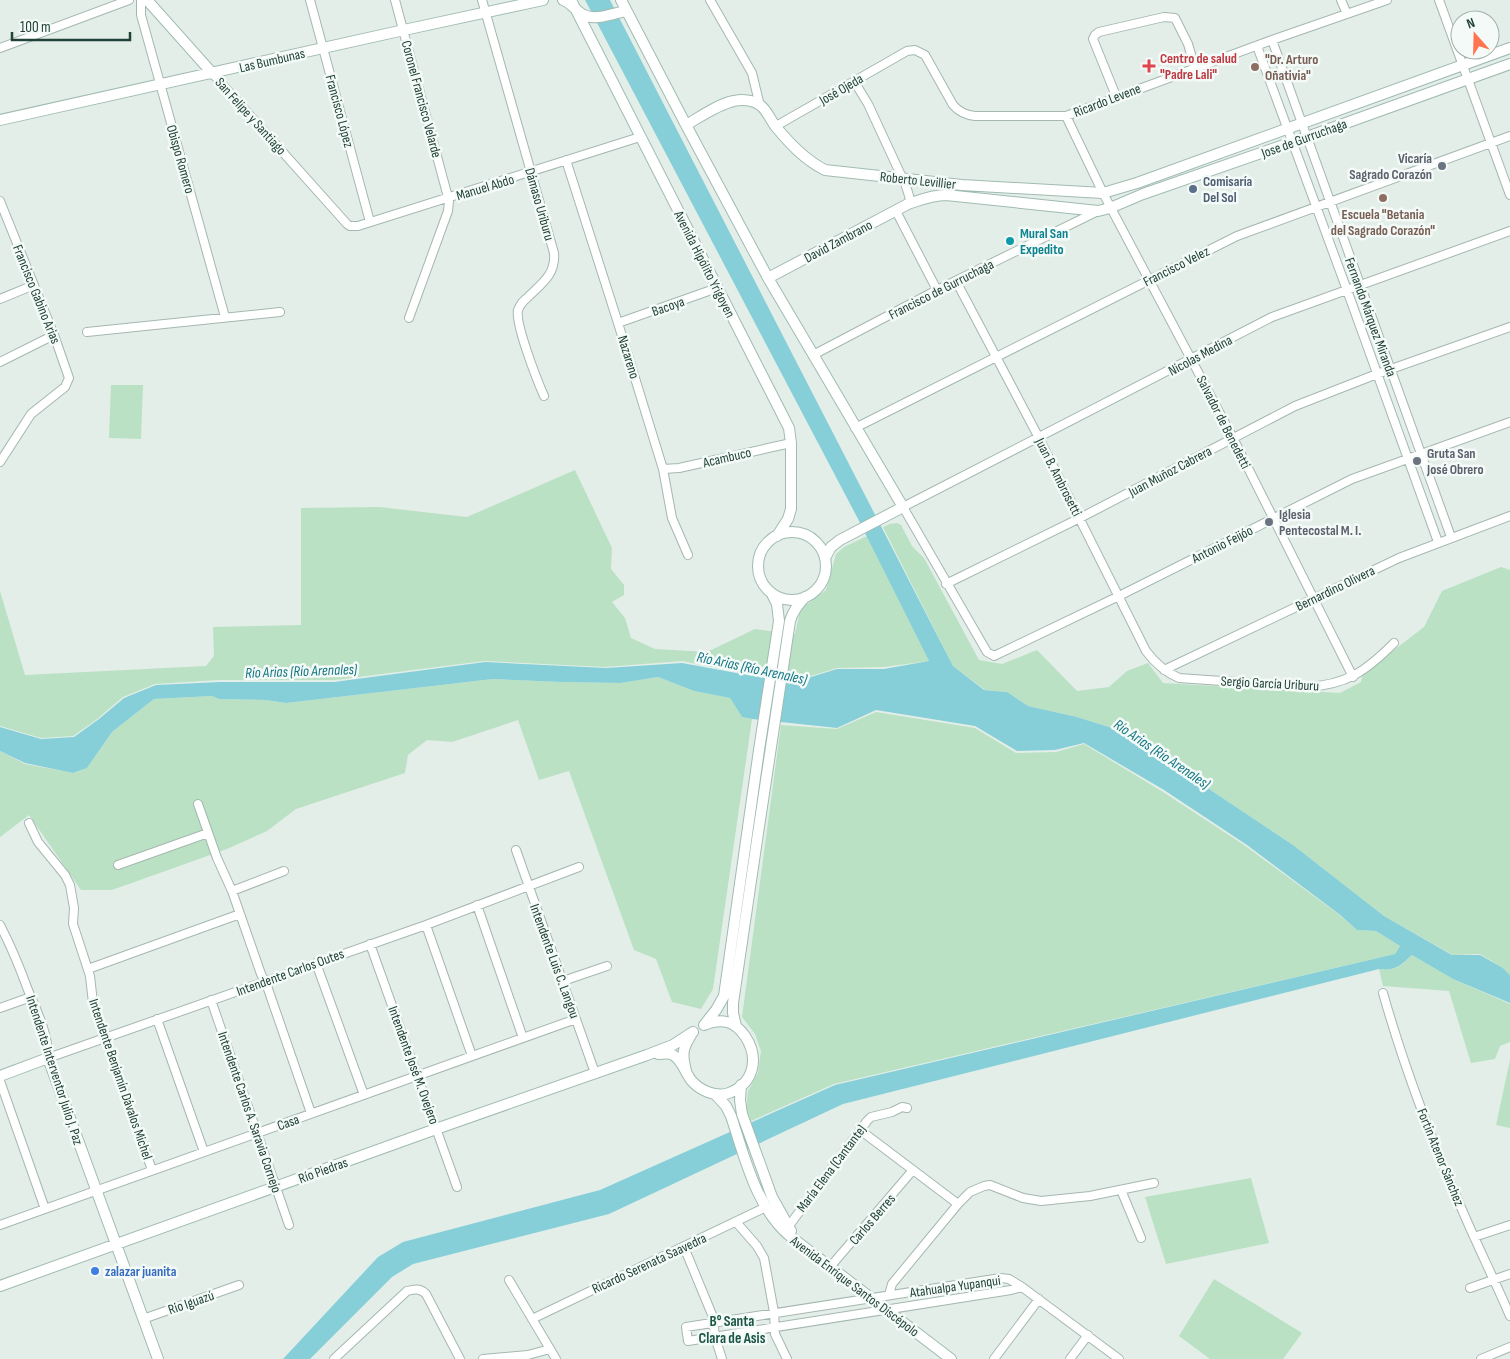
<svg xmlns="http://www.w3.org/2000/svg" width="1510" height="1359" font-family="'Sofia Sans Condensed',sans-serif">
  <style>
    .green { fill: #bae1c3 }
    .water { fill: #86cfd8 }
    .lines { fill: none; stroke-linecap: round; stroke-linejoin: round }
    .street-casing { stroke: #a5b7b0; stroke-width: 10 }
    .secondary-casing { stroke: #a0bbb1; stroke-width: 12 }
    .street { stroke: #fff; stroke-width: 8 }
    .secondary { stroke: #fff; stroke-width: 10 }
    .health-dot { fill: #e0444e; stroke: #f4faf7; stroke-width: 2 }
    .education-dot { fill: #8d6e63; stroke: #f4faf7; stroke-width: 2 }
    .worship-dot { fill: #6b7280; stroke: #f4faf7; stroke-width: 2 }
    .service-dot { fill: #5c6f8a; stroke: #f4faf7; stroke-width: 2 }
    .culture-dot { fill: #0f9aa8; stroke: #f4faf7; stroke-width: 2 }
    .shop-dot { fill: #3f7fe0; stroke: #f4faf7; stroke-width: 2 }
    .labels { text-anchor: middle; stroke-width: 5; stroke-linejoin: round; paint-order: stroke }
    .health-label { font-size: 14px; font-weight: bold; fill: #be3a42; stroke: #f4faf7; text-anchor: start }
    .education-label { font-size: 14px; font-weight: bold; fill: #785e54; stroke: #f4faf7; text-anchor: start }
    .street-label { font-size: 14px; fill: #214238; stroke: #f4faf7 }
    .worship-label { font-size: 14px; font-weight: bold; fill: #5b616d; stroke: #f4faf7; text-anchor: start }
    .service-label { font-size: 14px; font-weight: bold; fill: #4e5e75; stroke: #f4faf7; text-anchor: start }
    .culture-label { font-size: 14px; font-weight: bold; fill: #0d838f; stroke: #f4faf7; text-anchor: start }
    .shop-label { font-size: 14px; font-weight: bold; fill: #366cbe; stroke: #f4faf7; text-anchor: start }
    .water-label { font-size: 15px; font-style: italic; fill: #147684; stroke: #f4faf7 }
    .neighbourhood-label { font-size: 15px; font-weight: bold; fill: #1a5645; stroke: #f4faf7 }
  </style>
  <rect width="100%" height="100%" fill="#e3eee9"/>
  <path class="green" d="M111,385H143L141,439L109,438Z
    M575,470L612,548L611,569L624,585V595L612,602L625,618L631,638L655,649L707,652L755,629L795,634L799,615L802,608L826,590L836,554L844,547L867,536L929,661L884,667L837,668L798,680L756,676L682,661L605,667L484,661L335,680H219L155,684L123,697L96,720L73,736L41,738L0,726V591L25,675L206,666L214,656L213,627L301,625V508L379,507L467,517Z
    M897,523L901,525L912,546L924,558L979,660L1002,664L1037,650L1077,691L1109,687L1127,671L1148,663L1163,683L1340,693L1361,682L1363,674L1424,627L1442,591L1501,567L1510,570V975L1503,968L1480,954L1453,955L1384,916L1293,845L1212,791L1141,737L1077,717L1028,706L1007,692L985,690L953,666L883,527L890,524Z
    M658,677L694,691L730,698L742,717L752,719L713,989L701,1009L672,1002L656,959L634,950L569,771L539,780L518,720L452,742L427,740L408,755L405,773L296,809L267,831L227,849L112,890H81L29,815L0,837V751L25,764L74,773L87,768L112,732L154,699L212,696L219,699L266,700L286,703L493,679L562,682L621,683Z
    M876,712L975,728L1016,753L1056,752L1084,744L1163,792L1244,845L1337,913L1357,930L1376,931L1400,946L1395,954L834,1084L751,1121L746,1110L748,1091L758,1073L761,1051L755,1034L742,1017L781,725L837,729Z
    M1412,955L1453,979L1510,1004V1042L1500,1046L1495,1059L1471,1063L1449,991L1383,986L1379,969C1397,971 1401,966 1412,955Z
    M1510,1060V1128L1496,1125Z
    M1251,1178L1269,1243L1166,1264L1145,1197Z
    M1214,1279L1302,1333L1283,1359H1210L1179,1336Z"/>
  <path class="water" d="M585,0H610L953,666L984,690L1007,692L1028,706L1077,717L1141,737L1212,791L1293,845L1384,916L1452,955H1480L1503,968L1510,975V1003L1453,979L1412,955C1400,966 1396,971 1379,969L843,1104L609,1214L413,1264L392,1277L310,1359H283L378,1257L403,1242L600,1190L835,1085L1395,954L1400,946L1376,931L1357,930L1339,914L1247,845L1164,790L1084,743L1055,750L1017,751L975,726L876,710L837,728L752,719L742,717L730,698L694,691L658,677L621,683L562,682L493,679L286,703L266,700L219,699L212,696L154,699L112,732L87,768L73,773L25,763L0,751V727L41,739L74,737L99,719L124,698L156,685L220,682H334L485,662L606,668L682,663L758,677L798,681L837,669H884L929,661L857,517Z"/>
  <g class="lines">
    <defs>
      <path id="street" d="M141,0V15L225,317
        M310,0L370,222
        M395,0L449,201L448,211L409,318
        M482,0L554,253C556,275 541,284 527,298C523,301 520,305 518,310C515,324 537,380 544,396
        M710,0L752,73L760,106
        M1341,0L1347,14
        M1439,0L1510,195
        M1272,40L1451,537
        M1257,46L1347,290L1438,542
        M0,48L129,0
        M213,74L347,224L350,226H358L640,137
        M854,81L868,104L906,186L910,199L908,204
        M1116,96L1093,39L1095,35L1099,32L1164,17L1175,18L1188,44L1195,68
        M1066,116L1103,193L1233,438L1353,677
        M776,126L907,51L915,50L925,55L953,105C959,112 965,115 975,116H1066L1272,40L1387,0
        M566,160L618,323L663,469L672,518L688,555
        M0,201L54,335L69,378L65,387L31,414L0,462
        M896,211L937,290
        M1510,231L1272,317L903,507L987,652L994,656L1119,596L1352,479L1510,422
        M956,281L1039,438L1146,651C1155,663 1165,672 1179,678L1306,687C1346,685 1365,672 1394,643
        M0,299L34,285
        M618,323L717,288
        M87,332L280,312
        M813,355L937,290L1098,211
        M0,362L54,335
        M855,428L1237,236L1510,136
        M663,469L679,468L791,443
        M946,584L1080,518L1295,406L1377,374L1510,327
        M1164,670L1399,558L1510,516
        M198,804L217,858L232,891L261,974L267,986L311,1113
        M29,823L38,842L65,875L70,885L74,908L73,924L90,976L93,1003L152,1170
        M516,850L595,1073
        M118,865L208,833
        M232,891L284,871
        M477,905L523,1038
        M0,925C11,946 20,968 28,990C37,1011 49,1036 48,1058L426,925L579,867
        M426,925L472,1056
        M370,944L457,1187
        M316,963L364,1095
        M88,969L240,914
        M563,981L607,966
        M1383,993C1404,1067 1432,1141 1463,1212C1478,1247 1495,1281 1510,1316
        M211,1000L289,1225
        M0,1008L31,997
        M157,1019L204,1152
        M0,1081L45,1209
        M860,1130L958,1204
        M1121,1190L1141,1238
        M736,1222L757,1246L764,1258L774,1312L775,1334L787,1359
        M0,1225L576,1019
        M788,1227L867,1121L871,1117L892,1112L902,1107L907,1108
        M1474,1237L1510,1225
        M684,1247L713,1317L715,1337L722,1359
        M830,1267L913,1170
        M509,1280L556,1359
        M1022,1287L1011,1290L688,1341L686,1327L1001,1278L1009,1279L1022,1287L1119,1359
        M1470,1288L1510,1274
        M889,1295L892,1284L958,1204L970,1192L984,1186L990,1185L1023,1198L1041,1201L1090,1196L1154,1183
        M143,1319L239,1285
        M532,1319L766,1207
        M334,1359L407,1291C415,1289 420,1288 426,1294L460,1359
        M483,1359L528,1355L550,1349
        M994,1359L1039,1299
        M1070,1359L1088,1335
        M1481,1359L1510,1347"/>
      <path id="secondary" d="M147,0L213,74
        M563,0C571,3 575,10 582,14C594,22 614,13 626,11
        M571,0L789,428L791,443V509L788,519L777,536
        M621,0L686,125L768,278L903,507L840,540L831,547L825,558
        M0,120L404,30L543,0
        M686,125C700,117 718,104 734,101C742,99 753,100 760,105C767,110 771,121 776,127C790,144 805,160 825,170L962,185L1103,193L1137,183L1510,48
        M768,278L908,204C920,200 932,195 946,195L1098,211L1110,208L1143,194L1307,137L1510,64
        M758 566a34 34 0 1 1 68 0a34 34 0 1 1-68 0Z
        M705,1024L716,1010L724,996L759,750L779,621L777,604L772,594
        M736,1026L733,1013V1003L757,840L790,621C793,611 798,605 805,597
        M658,1054C663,1054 669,1052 673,1055C682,1060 685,1072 691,1080C699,1090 716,1098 729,1093C755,1083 759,1057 745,1036C740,1029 735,1024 727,1022C719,1020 711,1022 704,1025
        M686,1071C682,1055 682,1049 691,1035
        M0,1076L48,1058L158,1359
        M741,1085L740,1100L742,1114L772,1197L791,1231
        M715,1094L726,1106L731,1116C745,1158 756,1208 791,1237L951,1359
        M0,1286L436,1129L647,1055L673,1045L693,1032"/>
    </defs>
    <use href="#street" class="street-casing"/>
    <use href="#secondary" class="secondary-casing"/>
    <use href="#street" class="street"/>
    <use href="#secondary" class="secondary"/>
  </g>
  <path class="health-dot" d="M1146.5 58.5h5v5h5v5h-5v5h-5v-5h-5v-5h5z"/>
  <g class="education-dot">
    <circle cx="1255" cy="67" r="5"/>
    <circle cx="1383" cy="198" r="5"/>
  </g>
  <g class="worship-dot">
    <circle cx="1442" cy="166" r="5"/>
    <circle cx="1417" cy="461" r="5"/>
    <circle cx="1269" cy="522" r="5"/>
  </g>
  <circle class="service-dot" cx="1193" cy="189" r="5"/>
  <circle class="culture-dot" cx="1010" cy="241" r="5"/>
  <circle class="shop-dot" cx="95" cy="1271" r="5"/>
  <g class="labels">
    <g class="health-label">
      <text x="1160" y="63">Centro de salud<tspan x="1160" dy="16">"Padre Lali"</tspan></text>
    </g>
    <g class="education-label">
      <text x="1265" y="64">"Dr. Arturo<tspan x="1265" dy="16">Oñativia"</tspan></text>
      <text x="1383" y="219" text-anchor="middle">Escuela "Betania<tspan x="1383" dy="16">del Sagrado Corazón"</tspan></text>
    </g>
    <g class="street-label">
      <text transform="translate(272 60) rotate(-13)" y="5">Las Bumbunas</text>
      <text transform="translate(841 89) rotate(-30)" y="5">José Ojeda</text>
      <text transform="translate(422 99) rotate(75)" y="5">Coronel Francisco Velarde</text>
      <text transform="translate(1107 100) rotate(-21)" y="5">Ricardo Levene</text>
      <text transform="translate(340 111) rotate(75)" y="5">Francisco López</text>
      <text transform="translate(251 116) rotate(48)" y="5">San Felipe y Santiago</text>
      <text transform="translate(1304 138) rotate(-20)" y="5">Jose de Gurruchaga</text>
      <text transform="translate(181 159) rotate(74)" y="5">Obispo Romero</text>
      <text transform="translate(918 180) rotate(6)" y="5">Roberto Levillier</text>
      <text transform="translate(485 187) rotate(-17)" y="5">Manuel Abdo</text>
      <text transform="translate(540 204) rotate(74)" y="5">Dámaso Uriburu</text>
      <text transform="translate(838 241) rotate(-28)" y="5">David Zambrano</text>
      <text transform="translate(705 264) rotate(63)" y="5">Avenida Hipólito Yrigoyen</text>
      <text transform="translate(1176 266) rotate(-27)" y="5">Francisco Velez</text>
      <text transform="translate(941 289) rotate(-27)" y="5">Francisco de Gurruchaga</text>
      <text transform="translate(37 294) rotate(68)" y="5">Francisco Gabino Arias</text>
      <text transform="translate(668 306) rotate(-19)" y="5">Bacoya</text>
      <text transform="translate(1371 317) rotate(70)" y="5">Fernando Márquez Miranda</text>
      <text transform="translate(1200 355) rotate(-28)" y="5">Nicolas Medina</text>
      <text transform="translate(629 357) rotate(73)" y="5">Nazareno</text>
      <text transform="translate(1224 422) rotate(63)" y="5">Salvador de Benedetti</text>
      <text transform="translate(727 457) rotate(-13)" y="5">Acambuco</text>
      <text transform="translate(1170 471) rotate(-28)" y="5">Juan Muñoz Cabrera</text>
      <text transform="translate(1059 477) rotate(63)" y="5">Juan B. Ambrosetti</text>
      <text transform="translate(1222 544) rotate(-27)" y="5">Antonio Feijóo</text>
      <text transform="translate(1335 588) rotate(-26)" y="5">Bernardino Olivera</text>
      <text transform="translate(1270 683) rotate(3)" y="5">Sergio García Uriburu</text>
      <text transform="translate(555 961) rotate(70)" y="5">Intendente Luis C. Langou</text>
      <text transform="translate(290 972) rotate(-20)" y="5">Intendente Carlos Outes</text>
      <text transform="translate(414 1065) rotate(70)" y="5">Intendente José M. Ovejero</text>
      <text transform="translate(55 1070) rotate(72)" y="5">Intendente Interventor Julio J. Paz</text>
      <text transform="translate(121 1079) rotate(71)" y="5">Intendente Benjamín Dávalos Michel</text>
      <text transform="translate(250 1112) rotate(71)" y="5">Intendente Carlos A. Saravia Cornejo</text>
      <text transform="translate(288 1122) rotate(-20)" y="5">Casa</text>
      <text transform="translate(1441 1157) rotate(68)" y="5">Fortín Atenor Sánchez</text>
      <text transform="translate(831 1168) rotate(-53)" y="5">María Elena (Cantante)</text>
      <text transform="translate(323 1170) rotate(-20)" y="5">Río Piedras</text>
      <text transform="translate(872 1219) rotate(-49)" y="5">Carlos Berres</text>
      <text transform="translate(649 1263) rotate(-25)" y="5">Ricardo Serenata Saavedra</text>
      <text transform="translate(855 1286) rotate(37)" y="5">Avenida Enrique Santos Discépolo</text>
      <text transform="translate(955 1286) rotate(-8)" y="5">Atahualpa Yupanqui</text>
      <text transform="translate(191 1302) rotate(-19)" y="5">Rio Iguazú</text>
    </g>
    <g class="worship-label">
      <text x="1432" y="163" text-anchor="end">Vicaría<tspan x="1432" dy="16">Sagrado Corazón</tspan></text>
      <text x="1427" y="458">Gruta San<tspan x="1427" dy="16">José Obrero</tspan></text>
      <text x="1279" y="519">Iglesia<tspan x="1279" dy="16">Pentecostal M. I.</tspan></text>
    </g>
    <g class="service-label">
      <text x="1203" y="186">Comisaría<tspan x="1203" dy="16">Del Sol</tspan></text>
    </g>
    <g class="culture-label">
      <text x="1020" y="238">Mural San<tspan x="1020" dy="16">Expedito</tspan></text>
    </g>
    <g class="shop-label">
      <text x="105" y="1276">zalazar juanita</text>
    </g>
    <g class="water-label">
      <text transform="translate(752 668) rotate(12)" y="5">Río Arias (Río Arenales)</text>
      <text transform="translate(301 671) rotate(-2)" y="5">Río Arias (Río Arenales)</text>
      <text transform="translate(1162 754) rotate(34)" y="5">Río Arias (Río Arenales)</text>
    </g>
    <g class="neighbourhood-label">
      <text x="732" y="1326">B° Santa<tspan x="732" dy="17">Clara de Asis</tspan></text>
    </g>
  </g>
  <g transform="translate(1475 35) rotate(340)"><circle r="24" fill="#f4faf7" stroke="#a0b0ab"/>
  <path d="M0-4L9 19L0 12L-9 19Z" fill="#ff7551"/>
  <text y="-8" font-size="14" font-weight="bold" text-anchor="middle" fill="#214238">N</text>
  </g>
  <path d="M12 32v8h118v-8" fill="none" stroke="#214238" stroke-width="2.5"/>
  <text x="20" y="32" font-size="15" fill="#214238" stroke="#f4faf7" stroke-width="4" paint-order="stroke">100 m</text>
</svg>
